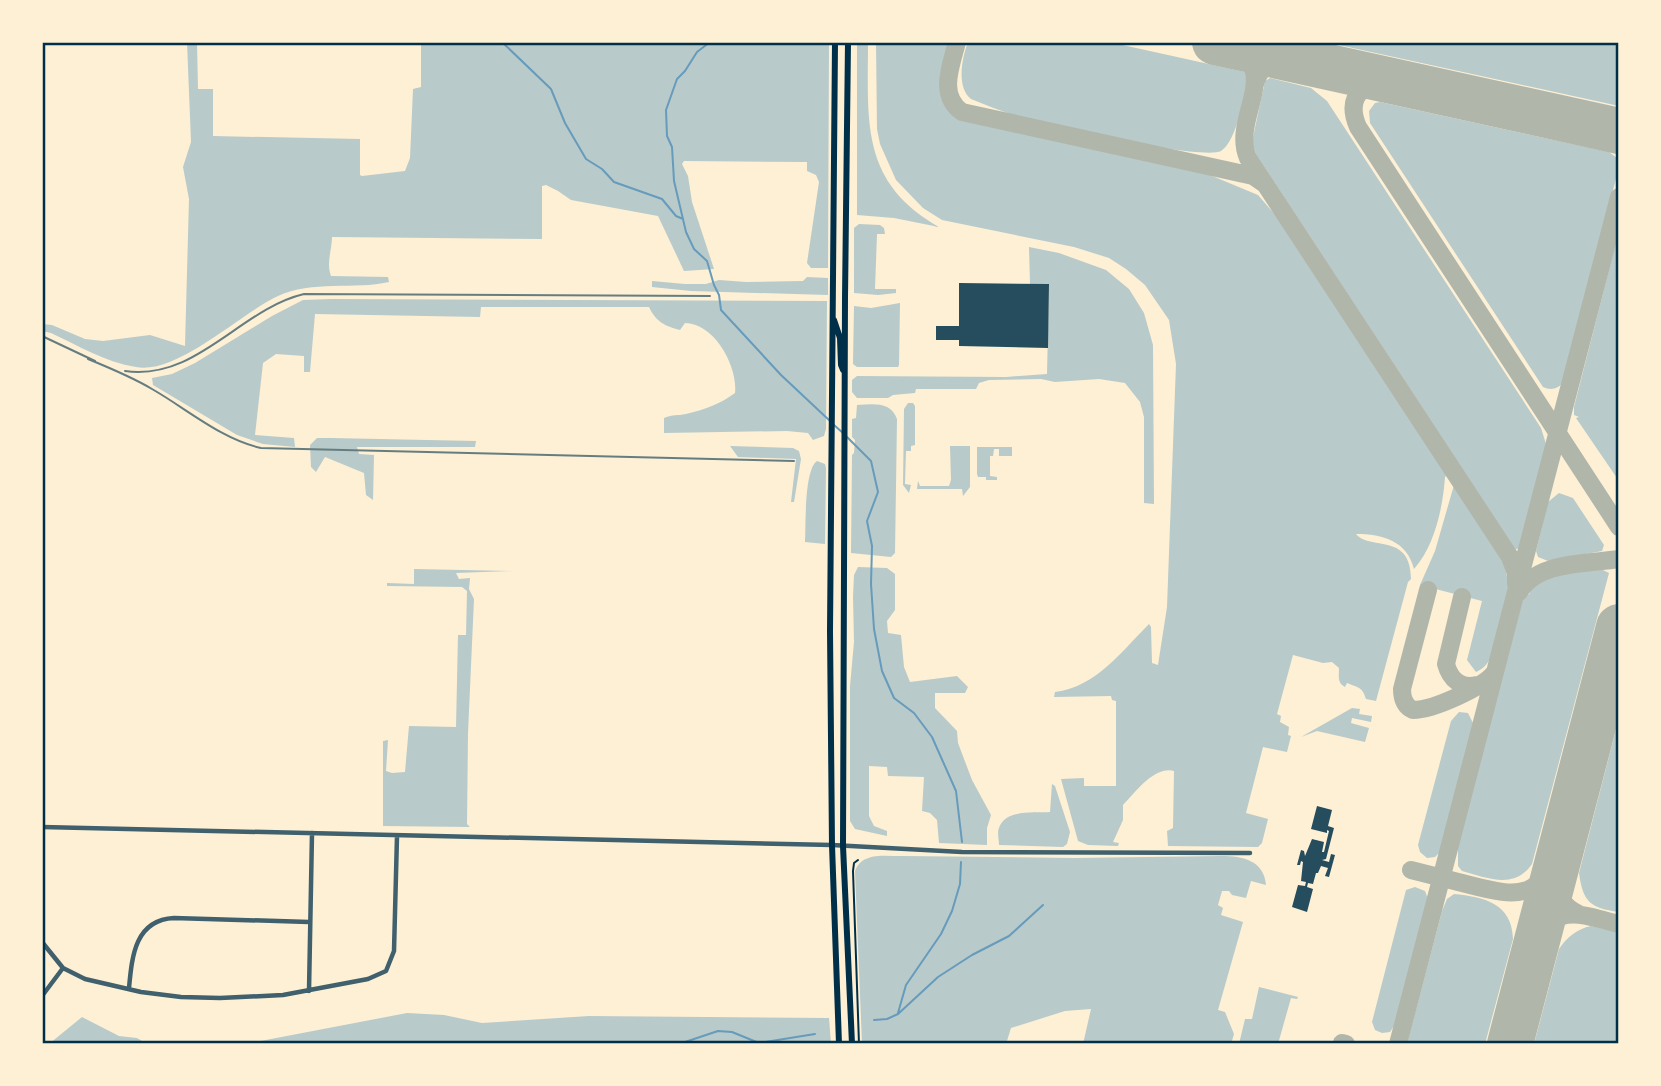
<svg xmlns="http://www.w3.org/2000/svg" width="1661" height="1086" font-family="Barlow,sans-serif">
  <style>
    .green { fill: #b9caca }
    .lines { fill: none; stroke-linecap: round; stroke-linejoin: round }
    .stream { stroke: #669bbc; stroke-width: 2 }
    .taxiway { stroke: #b1b6ab; stroke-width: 18 }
    .runway { stroke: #b1b6ab; stroke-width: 46 }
    .building { fill: #264d5e }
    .path { stroke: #003049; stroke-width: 2 }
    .minor { stroke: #3f606c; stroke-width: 4.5 }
    .primary { stroke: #003049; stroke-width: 6 }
    .rail { stroke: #657d81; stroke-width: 2 }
    .neatline { fill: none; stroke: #003049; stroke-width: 2.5 }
  </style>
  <rect width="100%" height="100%" fill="#fdf0d5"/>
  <path class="green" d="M187,42H197L198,89H213V136L360,139V175L362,176L405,171L410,158L413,89L421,87V42H829L828,268H811L807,263L819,182L816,175L807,171V162L684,161L682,164L688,176L692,202L714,269L684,271L658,216L571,200L558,191L546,185L542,186V239L332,237C332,250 326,263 331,276L388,277L389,282C354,290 312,280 278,296C241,313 177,375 136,367C105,362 79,346 51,333L42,331V324L52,325L85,339L103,341L150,335L185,346L189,199L183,167L191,142Z
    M857,42H868C868,122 860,182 939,227L894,218L857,215Z
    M876,42H949C942,72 931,97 961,119L1205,173L1258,195L1284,225L1447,475L1445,477C1443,506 1435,546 1414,569C1407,541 1383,534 1356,534C1370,551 1411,532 1411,579L1408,582L1376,701L1366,699C1362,686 1358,688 1347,683L1345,687C1337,683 1339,676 1339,668L1332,662L1323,663L1293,655L1277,714L1281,716L1280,722L1289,727L1288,735L1291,736L1287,752L1263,747L1246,813L1268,819L1262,843L1258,847L1168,846L1167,831L1173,828L1174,771C1154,766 1136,792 1123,805V820L1113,842L1119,843L1118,846L1088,845L1078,841L1061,779L1084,778V786H1116V701L1112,700L1111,696L1054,697L1055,692C1096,687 1122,651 1149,624L1151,627L1152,663L1158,665L1167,607L1176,364L1169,320L1145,285L1126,269L1109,258L1074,247L942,220L923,208L896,180L880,144L877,129Z
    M968,42H1109L1245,72L1249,77C1246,93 1236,142 1221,151C1202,161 1044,124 1016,116C1001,111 986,105 971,99C956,87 962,58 968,42Z
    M1332,42H1619V106L1339,45Z
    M1270,78L1311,88L1327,101L1541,428L1546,444L1520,547L1517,549H1515L1256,154L1253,145V137L1265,81Z
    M1380,102L1609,152L1617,158L1618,171L1564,379C1561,389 1551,391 1543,387L1370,123L1369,111L1375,103Z
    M859,224L880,225L884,228L885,234H877L875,289H896V293L878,295L854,293V228Z
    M1619,231V481L1576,418L1579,417L1574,415V407Z
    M1029,247L1059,253L1106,270L1129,289L1144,313L1153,345L1154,504L1144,503V417L1140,402L1125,383L1099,379L1055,382L1041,379L989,380L979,383L976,389H916L915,393L893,395L888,398H857L852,392V380L857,376L1006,377L1047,374L1049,285L1030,284Z
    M807,277L828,278V295L691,291L652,287V281L685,284H706L719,280L746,282L803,281Z
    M332,299L827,301L826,429L824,436L813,440L808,433L787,431L664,433V418C674,414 677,416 686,414C704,410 722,403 735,393C738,366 714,323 685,323L680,330C665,326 656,322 649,307H481L480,317L315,314L310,372H304V356L276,354L263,363L255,435L294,438L295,447L263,444L237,435L153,385L152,378L172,374L195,363L272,316L303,300Z
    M900,303L899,365L898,367H857L853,364L854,306L871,308Z
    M908,403H913L915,406V445L911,446V451H906L905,484L911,485L909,493L903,485L904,409Z
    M857,405C873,404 891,401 897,419L895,553L891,557L851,553L852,455L854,453L855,440L852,437V419L856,418Z
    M317,438H331L476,441L475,447H357L359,454L374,455L373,500L366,495L364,473L325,457L316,472L311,467L310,445Z
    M730,446L793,448L799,451L801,459L794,502H791L796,459L738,457Z
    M950,446H970V487L963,496L962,489H917L918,481L920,486H949L951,480Z
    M977,447H1012V456H999V449H994L993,456H990V476L997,477V480H986V477H978L977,474Z
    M817,461L825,464L826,468L825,544L805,542C806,525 804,470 817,461Z
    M1454,485C1473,514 1510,554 1508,589C1507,605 1501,621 1497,637C1493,651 1491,666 1476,672L1467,660L1482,601L1420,585L1435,551Z
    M1559,493L1573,498L1604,545L1602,551L1548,561L1538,557L1536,551L1548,502Z
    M858,567L887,568L895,574V610L887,621L888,633L901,635L904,667L910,682L957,676L968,687L965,693H935V708L957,731L958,743L972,780L991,815L987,828V845L939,843L937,820L930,813L922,811L924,777L888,776L887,767L869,766V816L874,826L887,831V836L855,829L850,821V686L854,642L853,597L854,575Z
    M414,569L513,571L456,573L459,579L470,578L469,589L474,599L468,733L467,824L470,827L383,826V741L388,740L386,771L392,773L405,772L409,726L456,727L458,635H466L467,591L462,587L387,586V583L414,584Z
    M1601,569L1609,573L1532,864C1514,890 1488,878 1462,871L1458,866V844L1523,599L1530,593L1528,591C1546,571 1577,572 1601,569Z
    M1352,708L1360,709L1359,714L1372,716L1371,722L1352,718L1351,723L1369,728L1365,742L1317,731L1301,737Z
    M1459,712L1468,713L1474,725L1441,851L1435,857L1427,858L1420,852L1418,845L1451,721Z
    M1619,718V912C1590,908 1583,902 1579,873Z
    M1052,784L1055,786L1070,832L1067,844L1063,847L999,845C999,840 997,832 999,828C1005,809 1034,813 1050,812Z
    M902,856L1074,858L1222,856C1242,856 1264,860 1266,885L1251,881L1246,898L1232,895L1229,891H1222L1218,905L1223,908L1221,915L1243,922L1218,1010L1225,1012L1234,1034L1231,1044H1083L1091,1009L1065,1011L1011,1028L1006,1044H862L855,871C862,852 884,856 902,856Z
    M1415,887L1425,891L1428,899L1394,1026L1390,1032L1382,1033L1375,1030L1372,1022L1406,890Z
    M1454,894C1484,897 1512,903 1513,939L1485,1044H1407L1442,911L1447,899Z
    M1591,926L1619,932V1044H1534L1559,949C1567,937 1577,929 1591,926Z
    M1259,987L1298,997L1297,999L1291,998L1278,1044H1239L1245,1019H1252Z
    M407,1013L444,1015L482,1023L589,1016L829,1018L831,1044H245Z
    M82,1017L119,1036L137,1038L147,1044H49Z"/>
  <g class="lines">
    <path class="stream" d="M502,42L551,89L565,123L586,159L602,169L614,182L662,199L676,216L683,219
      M710,42L697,52L685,71L677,79L666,110L667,136L672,147L674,181L686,232L694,249L707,261L714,285L719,295L721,310L781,375L830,421
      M834,425L843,433
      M847,437L871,461L878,492L867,521L872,546L871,584L874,629L882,671L894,698L914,713L932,737L956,791L962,842
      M898,1013L906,985L941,934L952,911L960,884L961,862
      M874,1020L887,1019L898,1014L938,977L972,955L1009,936L1043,905
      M617,1044H634
      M679,1044L718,1031L732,1032L759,1043L815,1034"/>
    <path class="taxiway" d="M957,42C951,66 938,95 962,112L1253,176L1263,183
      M1227,45C1286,69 1230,118 1248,158L1510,557L1516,573V584
      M1400,82C1369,80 1343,92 1358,127L1619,527
      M1255,84C1260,66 1272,59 1290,59
      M1600,127L1619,137
      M1428,590L1402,689C1402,698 1404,706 1413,710C1433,710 1484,687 1495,672
      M1519,592C1538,561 1586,564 1619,559
      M1462,597L1446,664C1450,679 1461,689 1477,685
      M1411,870C1431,875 1451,880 1470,885C1520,898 1539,899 1561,847
      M1554,875C1556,893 1562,907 1579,914
      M1537,941C1557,901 1585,916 1619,924
      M1342,1043L1346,1044
      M1398,1044L1619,197"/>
    <path class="runway" d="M1215,42L1619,131
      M1510,1044L1619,627"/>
  </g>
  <path class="building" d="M959,283L1049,284L1048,348L959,346V340H936V326H959Z
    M1317,806L1332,810L1328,826L1334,828L1326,859L1322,860L1329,862L1331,854L1335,855L1329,877L1325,876L1328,868L1321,866L1318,873H1316L1313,884L1308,883L1307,887L1313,889L1307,912L1292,907L1298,885L1305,886L1306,882L1301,881L1303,862L1301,861L1300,865H1297L1301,850L1304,851L1305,856L1312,839L1324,842L1322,852H1324L1329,831L1327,830V833L1311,829Z"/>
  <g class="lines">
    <path class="path" d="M858,860L854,863L853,871L859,1044"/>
    <path class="minor" d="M42,827L832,845L962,852L1250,853
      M42,942L63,968L85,979L141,992L181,997L220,998L283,995L368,979L386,971L394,951L397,836
      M129,988C132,956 135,920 174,918L309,922
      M309,991L312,833
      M42,996L63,968"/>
    <path class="primary" d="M835,42L830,631L832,845L839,1044
      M848,42L845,298L843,846L852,1044
      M834,320L840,338L841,365L843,370"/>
    <path class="rail" d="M42,336L95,361
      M88,359C110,368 132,377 152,389C187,409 221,439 261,448L794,461
      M125,371C197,381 240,309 304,294L710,296"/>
  </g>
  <rect width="1661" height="1086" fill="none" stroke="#fdf0d5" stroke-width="88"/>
  <rect x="44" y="44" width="1573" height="998" class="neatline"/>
</svg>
